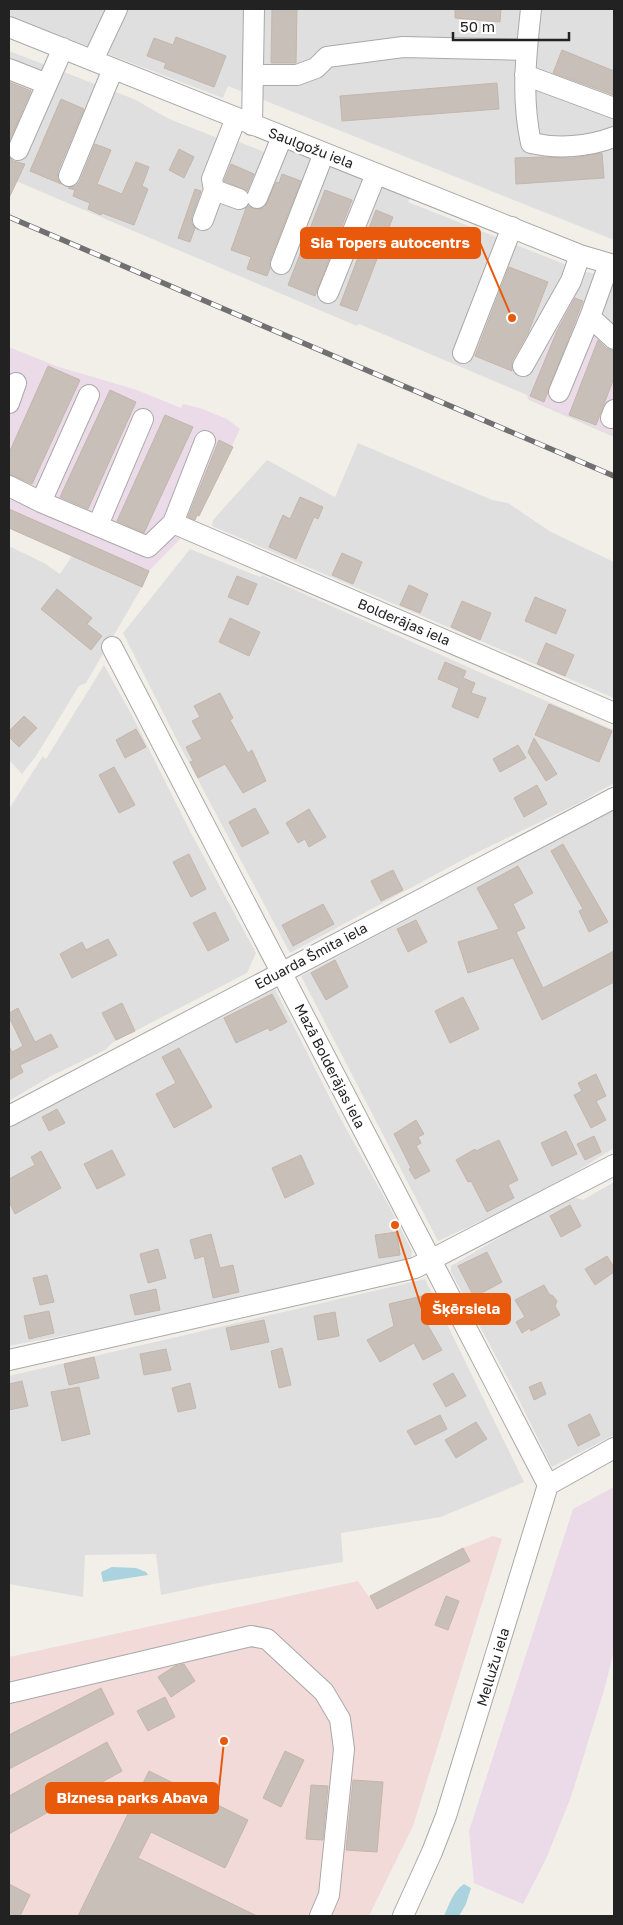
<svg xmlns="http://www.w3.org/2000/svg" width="623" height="1925" font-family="'Golos Text',sans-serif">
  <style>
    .residential { fill: #e0dfdf }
    .commercial { fill: #f2dad9 }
    .industrial { fill: #ebdbe8 }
    .water { fill: #aad3df }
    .building { fill: #c7bfb8; stroke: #c4b6ab }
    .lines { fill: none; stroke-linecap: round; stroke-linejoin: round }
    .minor-casing { stroke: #a9a9a9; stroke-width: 22 }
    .minor { stroke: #fff; stroke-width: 20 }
    .rail-casing { stroke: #707070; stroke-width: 5.5 }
    .rail { stroke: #fff; stroke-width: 4; stroke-dasharray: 11; stroke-linecap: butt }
    .labels { text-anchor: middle; stroke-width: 5; stroke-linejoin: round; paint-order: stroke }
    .street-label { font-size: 14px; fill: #222; stroke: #fff }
    .leader { fill: none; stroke: #e8590c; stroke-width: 2 }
    .callout-dot { fill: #e8590c; stroke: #fff; stroke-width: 2 }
    .callout { fill: #e8590c; stroke: #e8590c; stroke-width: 2 }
    .callout-label { font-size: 15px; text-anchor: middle; font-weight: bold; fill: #fff }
  </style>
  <rect width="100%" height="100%" fill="#f2efe9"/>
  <path class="residential" d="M9,9H614V240L228,86L223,98L9,16Z
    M9,51L134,99L169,119L218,138L220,134L279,158L282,148L410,198L408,202L582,271L614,278V437L529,400L527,395L359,324L357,326L9,178Z
    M358,443L492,500L508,503L551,532L614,562V698L212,526L213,520L267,460L335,497Z
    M9,546L44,563L60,574L72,556L142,587L86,683L79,686L36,756L22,774L9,760Z
    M190,549L260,577L262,575L488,676L614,730V783L579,803L468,857L290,953L179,744L123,633Z
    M104,665L134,719L191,833L256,953L247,973L112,1043L105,1050L51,1076L9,1101V809L43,756L46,759Z
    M614,809V1148L574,1173L514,1206L438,1241L301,976Z
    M275,989L337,1112L389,1206L412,1251L411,1259L133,1322L9,1346V1128Z
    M614,1182V1435L552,1467L515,1392L451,1272V1266L570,1196L583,1200Z
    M425,1279L524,1482L441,1517L341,1533L343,1562L213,1584L161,1595L156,1554L85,1555L83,1597L9,1584V1376Z"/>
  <path class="commercial" d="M493,1536L502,1539L413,1826L369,1916H9V1657L358,1581L369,1597L463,1548Z"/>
  <path class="industrial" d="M569,288L614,329V435L528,398Z
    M9,347L56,366L137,390L181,408L183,404L200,408L227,419L240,429L199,516H197L185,534L149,571L142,587L9,528Z
    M614,1487V1650L605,1687L571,1797L546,1859L523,1904L474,1883L469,1831L573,1509Z"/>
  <path class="water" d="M112,1567L136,1568L146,1572L148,1575L103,1582L101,1572Z
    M464,1884L471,1888L466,1904L459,1916H444C449,1905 453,1891 464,1884Z"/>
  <path class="building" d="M272,9H297L296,63H271Z
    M455,9H501L500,22L455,18Z
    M176,37L226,56L214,87L164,68L166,63L147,56L154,38L173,45Z
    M562,50L614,71V95L553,73Z
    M9,82L31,91L9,142Z
    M497,83L499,109L342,121L340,96Z
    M61,99L84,109L58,171L57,178L61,184L30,171Z
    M95,144L111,150L97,184L122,194L136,162L149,167L142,186L148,189L134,225L102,213L101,215L88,209L90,203L73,196L75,190L68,188L76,186L80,181Z
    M179,149L194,157L184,178L169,170Z
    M602,153L604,178L516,184L515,158L541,157L573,158Z
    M9,157L13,161L25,164L9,198Z
    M231,164L254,174L247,191L224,181Z
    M282,174L301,181L270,260V268L267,276L247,269L251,257L231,250L246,208L248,206L258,210L265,207L276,182L279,183Z
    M195,189L201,191L192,216L191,222L195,228L190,242L178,238Z
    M325,190L352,200L315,296L288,285Z
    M376,210L393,217L357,311L340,305Z
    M509,267L548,282L528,333L512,361V371L475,356Z
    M575,298L583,301L544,402L530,396L557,331Z
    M598,340L606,348L614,351V378L596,425L569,415Z
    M48,366L80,380L32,484L9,474V453Z
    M110,390L136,402L88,509L60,497Z
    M165,415L193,427L144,533L117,521Z
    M219,440L233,447L199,516L197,515L195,520L188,517Z
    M300,497L323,507L318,519L314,517L296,559L269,547L283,515L290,519Z
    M9,509L149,571L142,587L9,528Z
    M342,553L362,562L353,584L332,575Z
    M237,576L257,584L248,605L228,597Z
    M409,585L428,594L420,613L400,605Z
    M57,589L92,618L87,624L102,636L91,650L41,609Z
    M535,597L566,610L556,634L525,621Z
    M462,601L491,613L480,640L451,627Z
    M230,618L260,632L249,656L219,642Z
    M546,643L574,655L565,676L537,664Z
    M445,662L466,671L463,678L475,683L471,693L486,698L478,718L452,707L459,688L438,679Z
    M220,693L233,718L230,720L248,753L252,750L266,781L243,793L225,764L198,778L190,762L193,761L186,747L202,739L192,721L200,717L194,706Z
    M549,704L612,731L599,762L535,735Z
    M24,716L37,728L19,747L9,737V731Z
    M136,729L146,747L125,758L116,740Z
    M534,738L557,774L546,781L528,752Z
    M518,745L526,758L500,772L493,759Z
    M114,767L135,805L119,813L99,775Z
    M537,785L547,804L524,817L514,798Z
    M255,808L269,833L242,847L229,822Z
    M309,809L326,837L309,847L305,839L298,843L286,823Z
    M563,844L608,922L589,932L579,911L583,909L551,851Z
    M189,854L206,889L191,897L173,862Z
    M518,866L533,893L513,904L525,928L516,932L543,988L614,951V982L542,1020L513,958L468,973L458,942L499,929L477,888Z
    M393,870L403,890L381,901L371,881Z
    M323,904L334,924L293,946L282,925Z
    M215,912L229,940L208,951L193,923Z
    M416,920L427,942L408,952L397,929Z
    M108,939L117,955L72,978L60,954L82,942L86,950Z
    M335,960L348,987L326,1000L311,973Z
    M272,994L287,1022L270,1031L268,1028L236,1043L224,1018Z
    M463,997L479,1029L450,1043L435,1011Z
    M122,1003L135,1031L116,1040L102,1013Z
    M18,1008L35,1042L51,1034L58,1047L20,1065L23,1072L9,1080V1046L12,1052L23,1046L9,1017V1013Z
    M179,1048L212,1107L174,1128L156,1094L176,1083L162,1057Z
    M596,1074L606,1096L596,1101L606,1120L591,1128L574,1095L582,1091L578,1083Z
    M57,1109L65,1123L49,1131L42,1117Z
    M416,1120L424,1134L418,1137L421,1143L416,1146L430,1171L415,1179L409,1169L411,1168L394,1134Z
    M566,1131L577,1154L552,1166L541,1143Z
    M594,1136L601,1152L585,1160L577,1144Z
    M499,1140L518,1180L508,1185L514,1198L487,1212L471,1181L468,1182L456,1160L475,1149L476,1151Z
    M112,1150L125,1175L97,1189L84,1164Z
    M41,1151L61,1188L15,1214L9,1202V1179L35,1165L31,1157Z
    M301,1155L314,1184L285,1198L272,1168Z
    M570,1205L581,1226L561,1237L550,1216Z
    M397,1232L400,1255L379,1258L375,1235Z
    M211,1234L220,1268L233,1265L239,1292L213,1298L204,1256L195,1259L190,1240Z
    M158,1249L166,1278L148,1283L140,1254Z
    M487,1252L502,1282L474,1297L458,1266Z
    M607,1256L614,1267V1272L595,1285L585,1269Z
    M47,1275L54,1302L40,1305L33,1278Z
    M544,1285L549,1294L553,1296L557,1301L555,1306L560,1315L531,1331L530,1328L522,1333L516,1322L525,1317L515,1300Z
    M156,1289L160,1310L135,1315L130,1295Z
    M422,1296L426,1314L422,1315L442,1350L423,1360L414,1343L380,1362L367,1340L394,1326L389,1304Z
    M49,1311L54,1333L29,1339L24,1316Z
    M335,1312L339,1336L318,1340L314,1316Z
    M264,1320L269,1342L231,1350L226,1328Z
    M282,1348L291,1385L279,1388L271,1351Z
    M166,1349L171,1370L144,1375L140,1354Z
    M94,1357L99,1378L69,1385L64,1364Z
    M453,1373L466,1396L446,1407L433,1384Z
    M22,1381L28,1406L9,1410V1384Z
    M541,1382L546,1394L534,1400L529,1387Z
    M190,1383L196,1408L178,1412L172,1388Z
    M79,1387L90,1434L62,1441L51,1392Z
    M590,1414L600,1435L578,1446L568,1425Z
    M440,1415L447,1429L415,1445L407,1431Z
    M476,1422L487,1439L456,1458L445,1440Z
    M463,1548L470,1561L377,1609L370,1596Z
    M446,1596L459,1601L448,1630L435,1625Z
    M184,1664L195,1681L171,1697L158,1677L175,1666Z
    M101,1688L114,1714L9,1769V1735Z
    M165,1697L175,1717L148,1731L137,1711Z
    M107,1742L122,1771L9,1834V1796Z
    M285,1751L304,1760L281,1807L263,1798Z
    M149,1771L248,1820L225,1868L151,1832L138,1858L257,1916H78Z
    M353,1780L383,1782L377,1852L346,1850Z
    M311,1785L328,1786L323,1840L306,1839Z
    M9,1884L30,1895L20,1916H9Z"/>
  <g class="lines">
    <defs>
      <path id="minor" d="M531,9C526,55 521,97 531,143C558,149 588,147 614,137
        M9,27L580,255L614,265
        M93,60L117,9
        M9,69L47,84
        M253,75H297L316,68L327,57L403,47L527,50
        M525,75L614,108
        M252,125L254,9
        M18,150L63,48
        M69,176L113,69
        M214,190L239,199
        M257,198L282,137
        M203,220L214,190L212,179L236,118
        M281,264L324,153
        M328,293L376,174
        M590,317L614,339
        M463,353L512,227
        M523,366L571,281L580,255
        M559,392L590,317L609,264
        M9,403L16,383
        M611,418L614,410
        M9,486L41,502L148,547L173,523L614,713
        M41,502L89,395
        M173,523L205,441
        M98,525L143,419
        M112,647L548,1485
        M9,1116L614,798
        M9,1360L415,1268L614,1165
        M9,1693L251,1636L267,1639L324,1692L340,1719L344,1749L329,1895L320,1916
        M403,1916L432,1852L446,1816L548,1485L614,1448"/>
    </defs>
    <use href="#minor" class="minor-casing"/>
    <use href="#minor" class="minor"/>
    <defs>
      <path id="rail" d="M9,217L614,476"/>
    </defs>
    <use href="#rail" class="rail-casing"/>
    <use href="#rail" class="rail"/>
  </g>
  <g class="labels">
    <g class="street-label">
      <text transform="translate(311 148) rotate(21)" y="5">Saulgožu iela</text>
      <text transform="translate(404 622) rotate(23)" y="5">Bolderājas iela</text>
      <text transform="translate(311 956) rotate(-28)" y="5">Eduarda Šmita iela</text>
      <text transform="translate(330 1066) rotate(63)" y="5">Mazā Bolderājas iela</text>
      <text transform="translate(493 1667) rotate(-73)" y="5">Mellužu iela</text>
    </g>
  </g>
  <path class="leader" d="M512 318L480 243M395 1225L422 1309M224 1741L218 1798"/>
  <g class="callout-dot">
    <circle cx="512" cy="318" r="5"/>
    <circle cx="395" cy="1225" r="5"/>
    <circle cx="224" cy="1741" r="5"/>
  </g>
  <g class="callout">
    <rect x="301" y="228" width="179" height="30" rx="5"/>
    <rect x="422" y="1294" width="88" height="30" rx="5"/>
    <rect x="46" y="1783" width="172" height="30" rx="5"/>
  </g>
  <g class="callout-label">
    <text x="390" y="248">Sia Topers autocentrs</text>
    <text x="466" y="1314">Šķērsiela</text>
    <text x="132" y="1803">Biznesa parks Abava</text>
  </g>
  <rect width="623" height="1925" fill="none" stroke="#222222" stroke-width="20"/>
  <path d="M453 32v8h116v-8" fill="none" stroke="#222222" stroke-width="2.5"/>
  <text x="460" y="32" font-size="15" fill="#222222" stroke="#ffffff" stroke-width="4" paint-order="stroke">50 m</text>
</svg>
